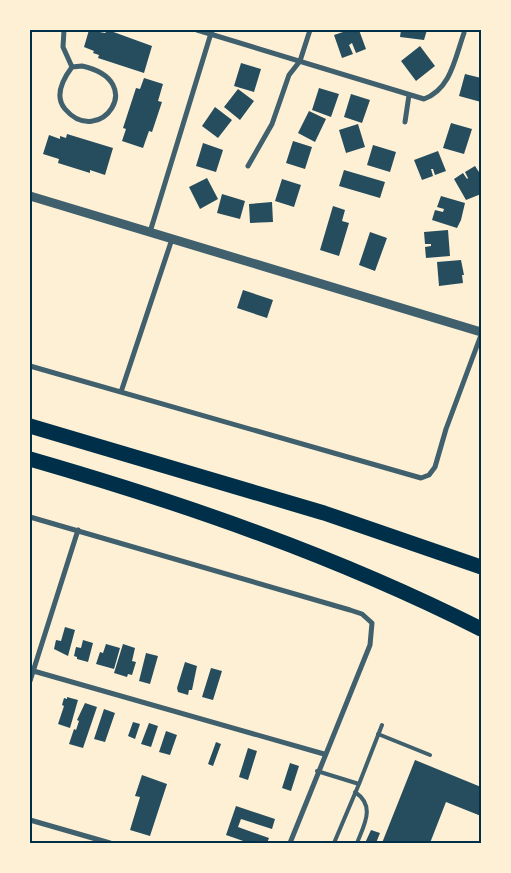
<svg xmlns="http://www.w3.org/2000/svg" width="511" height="873" font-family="'Archivo Narrow',sans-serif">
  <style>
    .building { fill: #264d5e }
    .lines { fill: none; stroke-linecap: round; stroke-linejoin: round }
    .service { stroke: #3f606c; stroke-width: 4 }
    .minor { stroke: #3f606c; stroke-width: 5 }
    .tertiary { stroke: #3f606c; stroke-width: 9 }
    .motorway { stroke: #003049; stroke-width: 15 }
    .neatline { fill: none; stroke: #003049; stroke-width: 2 }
  </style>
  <rect width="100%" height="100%" fill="#fdf0d5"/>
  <path class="building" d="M89,30L105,33L108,30L152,46L144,73L98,58L99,55L93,53L94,51L84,47Z
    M349,30H359L366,49L356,53L352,43L349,45L353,54L342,58L334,35Z
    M401,30H427L424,40L400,37Z
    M420,46L435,66L416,81L401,61Z
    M241,63L261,69L254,92L234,86Z
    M465,74L481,78V102L459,96Z
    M144,78L163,84L158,101L162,102L152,132L149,131L143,148L122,141L126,129L123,128L136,88L140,89Z
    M319,88L339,94L331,117L312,110Z
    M238,89L254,101L240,120L224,107Z
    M351,94L370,100L362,123L344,117Z
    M215,107L232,120L218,138L202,126Z
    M309,111L326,119L315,142L298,133Z
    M451,123L472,129L464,154L443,148Z
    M358,124L365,147L346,153L339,130Z
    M67,134L113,148L105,175L90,170V173L58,163L59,159L43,154L49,135L60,139V136L66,138Z
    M293,141L312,147L305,169L286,163Z
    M203,143L223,150L216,172L196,166Z
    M373,145L396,152L390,172L367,165Z
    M438,151L446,171L435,175L433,169H431L433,176L422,180L414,160Z
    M475,166L481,175V194L466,200L454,179L463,173L467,179L468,178L465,172Z
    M344,170L385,182L380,198L339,186Z
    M207,178L218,199L200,209L189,187Z
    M282,179L301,185L294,207L275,201Z
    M222,194L245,201L240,219L217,213Z
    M441,196L465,203L461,220L457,228L432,220L435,210L443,212L444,209L437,207Z
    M272,202L273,222L250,223L249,204Z
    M333,206L345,210L342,221L349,223L339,256L320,250Z
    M448,230L450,256L426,258L425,247L431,246V244H425L424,232Z
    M370,232L387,238L375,271L359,265Z
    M461,260L464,275H462L463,283L439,286L437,262Z
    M243,290L273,300L267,318L237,308Z
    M65,627L75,630L68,656L54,649L56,640L61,641Z
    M83,640L93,643L88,662L77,659V657L74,656L76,647L81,648Z
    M106,644L120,648L114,669L96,664L100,652L103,653Z
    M123,644L135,648L132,661L136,662L132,675L128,674L127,677L114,673Z
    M146,653L158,656L150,684L139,681Z
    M185,662L197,666L192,690H189L188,695L178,692L177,688Z
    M211,668L222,671L213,700L202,697Z
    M67,697L78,700L70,728L58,724L64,706L62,705L64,698L67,699Z
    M85,703L97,707L83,748L69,744L74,729L76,730L79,721L77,720Z
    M104,709L115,713L105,742L94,739Z
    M133,722L140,724L135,739L128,736Z
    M149,723L158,726L151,747L141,744Z
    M166,731L177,735L170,755L159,752Z
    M216,742L221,744L213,766L208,764Z
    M248,748L257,751L248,780L239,777Z
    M415,760L481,787V816L446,802L430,843H382Z
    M290,763L299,766L291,791L282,788Z
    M142,775L167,784L150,836L130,830L140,797L135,796Z
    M236,806L275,819L272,829L241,819L238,827L269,838L267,843H249L226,835Z
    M371,830L380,833L376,843H365Z"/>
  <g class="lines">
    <path class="service" d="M378,734L430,755
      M317,771L359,784L334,843
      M359,784L382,725
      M355,792C376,806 364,825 357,843"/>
    <path class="minor" d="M64,30L63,47L72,67
      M197,30L424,99C451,89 455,58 464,33
      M82,66C150,81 99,149 65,109C54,96 63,79 72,67Z
      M405,122L409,95
      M248,166L272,124L289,75L300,61L310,30
      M150,232L212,30
      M30,366L421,478L429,475L435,467L446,429L481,335
      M121,392L172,239
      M30,517L350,610L362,614L372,623L370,645L290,843
      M30,670L324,754
      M30,681L78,530
      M30,820L110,843"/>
    <path class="tertiary" d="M30,196L481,332"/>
    <path class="motorway" d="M30,426L324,513L481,567
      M30,459C186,504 336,556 481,629"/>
  </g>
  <rect width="511" height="873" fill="none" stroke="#fdf0d5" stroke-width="62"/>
  <rect x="31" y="31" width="449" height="811" class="neatline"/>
</svg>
